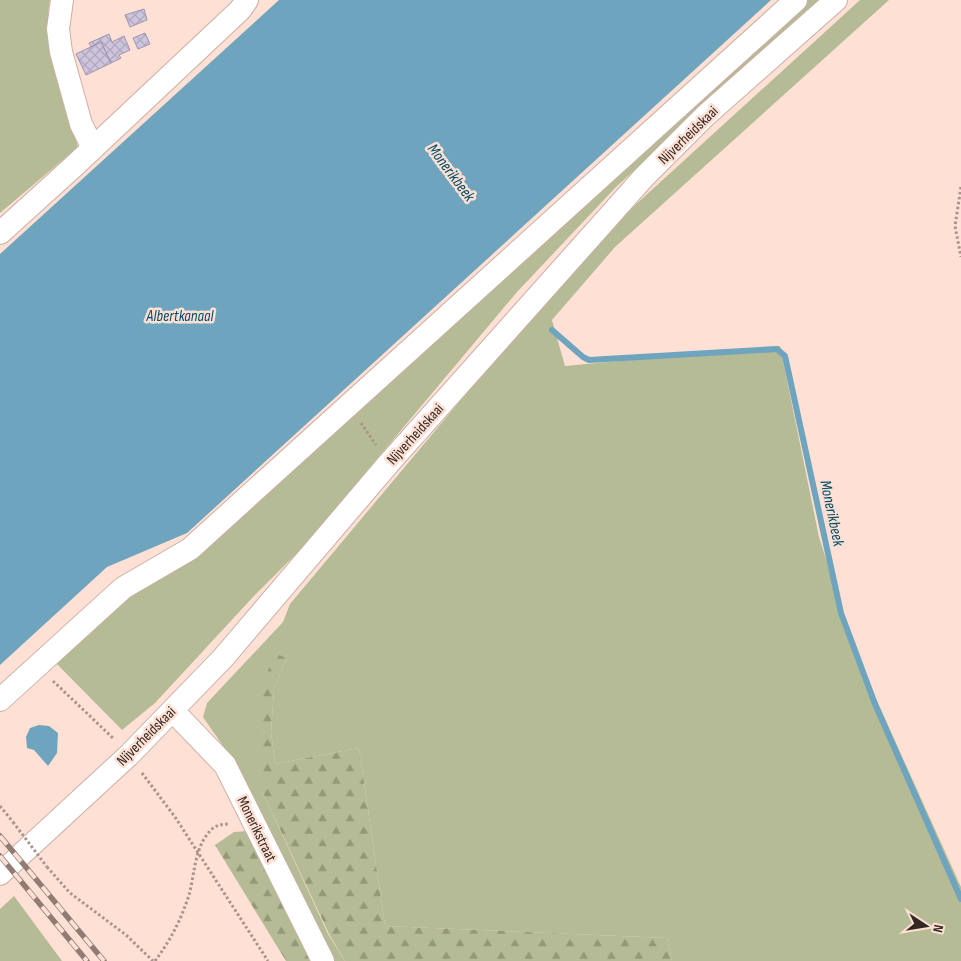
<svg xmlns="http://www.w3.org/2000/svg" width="961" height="961" font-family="'Sofia Sans Condensed',sans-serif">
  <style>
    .green { fill: #b5bb95 }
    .forest { fill: url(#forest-firs) }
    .water { fill: #6fa4bf }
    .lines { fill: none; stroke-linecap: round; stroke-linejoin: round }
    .stream { stroke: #6fa4bf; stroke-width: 6 }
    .building { fill: url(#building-cross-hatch); stroke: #9e95ad }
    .minor-casing { stroke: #cbaea4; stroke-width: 24 }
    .path { stroke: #a9938a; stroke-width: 3; stroke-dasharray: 2.5 2.5; stroke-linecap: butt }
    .minor { stroke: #fff; stroke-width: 22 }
    .rail-casing { stroke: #907c74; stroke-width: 5.5 }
    .rail { stroke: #fee0d4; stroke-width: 4; stroke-dasharray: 11; stroke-linecap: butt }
    .path-bridge { stroke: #a9938a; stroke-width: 3; stroke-dasharray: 2.5 2.5; stroke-linecap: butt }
    .labels { text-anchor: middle; stroke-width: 5; stroke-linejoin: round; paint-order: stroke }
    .street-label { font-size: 15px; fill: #332824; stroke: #fee0d4 }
    .water-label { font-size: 16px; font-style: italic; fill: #014c68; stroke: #fee0d4 }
  </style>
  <defs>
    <pattern id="forest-firs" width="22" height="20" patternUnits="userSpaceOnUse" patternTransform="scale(1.25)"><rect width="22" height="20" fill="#b5bb95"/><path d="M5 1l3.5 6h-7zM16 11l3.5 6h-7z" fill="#949879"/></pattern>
    <pattern id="building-cross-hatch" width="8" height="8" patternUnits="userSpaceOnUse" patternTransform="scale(1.25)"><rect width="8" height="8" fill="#cdc4dd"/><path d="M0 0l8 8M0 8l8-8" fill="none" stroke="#b0a8be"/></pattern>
  </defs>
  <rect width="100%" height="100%" fill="#fee0d4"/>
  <path class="green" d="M0,0H50C41,42 66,105 78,147L0,213Z
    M806,0H820L616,187L517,292L304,546L253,597L155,703L122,730L54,661Z
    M860,0H889L615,247L552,320L565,366L780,346L819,537L858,659L961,887V961H672L667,938L385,926L359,748L275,764L271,732L274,689L286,658L275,654L262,791L328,934L345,961H334L230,756L203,717L207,703L283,622L290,604L491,364L610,228Z
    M14,896L62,961H0V909Z"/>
  <path class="forest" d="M275,653L286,658L274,689L271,732L275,764L359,748L385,926L667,938L672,961H345L329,934L262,791L256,745L263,683Z
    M248,831L311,961H286L215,845L234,832Z"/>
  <path class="water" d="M279,0H771L187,533L107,567L0,665V254Z
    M39,725L49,726L58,733L57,753L48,766L34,750L27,748L26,737L30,728Z"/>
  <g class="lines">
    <path class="stream" d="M552,330L583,357L589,360L777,349L785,356L841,613L875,704L961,899"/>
  </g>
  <path class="building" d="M144,9L147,20L130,27L125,15Z
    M145,33L150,44L138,49L133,38Z
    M109,34L112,42L124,36L130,50L119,55L121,58L111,63L101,42L91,47L89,43Z
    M101,42L111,63L86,75L76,54Z"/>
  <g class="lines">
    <defs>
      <path id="minor" d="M62,0L58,29L61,52L81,124L93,148
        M0,233L73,167L240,10L247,0
        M0,700L123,588L190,549L796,0
        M173,711L225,765L323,961
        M0,874L129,755L223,658L389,463L644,177L705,116L836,0"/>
    </defs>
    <use href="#minor" class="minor-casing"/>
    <path class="path" d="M961,187L955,226L961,257
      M361,423L376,445
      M53,681L114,739
      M142,773L175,817L268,961
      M0,806L13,822
      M47,867L70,893L126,935L153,961
      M155,961C170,941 181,920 189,895C195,874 194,846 212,829C216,825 223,824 230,824"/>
    <use href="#minor" class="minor"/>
    <defs>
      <path id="rail" d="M0,836L104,961
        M0,856L87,961"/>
    </defs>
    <use href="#rail" class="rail-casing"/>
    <use href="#rail" class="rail"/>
    <path class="path-bridge" d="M13,822L47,867"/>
  </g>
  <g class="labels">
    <g class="street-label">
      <text transform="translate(688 135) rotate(-44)" y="5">Nijverheidskaai</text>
      <text transform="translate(415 434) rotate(-48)" y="5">Nijverheidskaai</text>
      <text transform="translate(146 736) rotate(-45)" y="5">Nijverheidskaai</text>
      <text transform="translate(257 829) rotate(64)" y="5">Monerikstraat</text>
    </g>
    <g class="water-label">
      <text transform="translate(452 172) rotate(53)" y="6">Monerikbeek</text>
      <text x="180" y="321">Albertkanaal</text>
      <text transform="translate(833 513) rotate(78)" y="6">Monerikbeek</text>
    </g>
  </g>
  <g transform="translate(926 926) rotate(102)" stroke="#fee0d4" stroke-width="4" paint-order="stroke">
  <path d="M0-4L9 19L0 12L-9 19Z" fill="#332824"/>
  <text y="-8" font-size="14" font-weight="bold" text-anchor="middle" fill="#332824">N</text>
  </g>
</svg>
